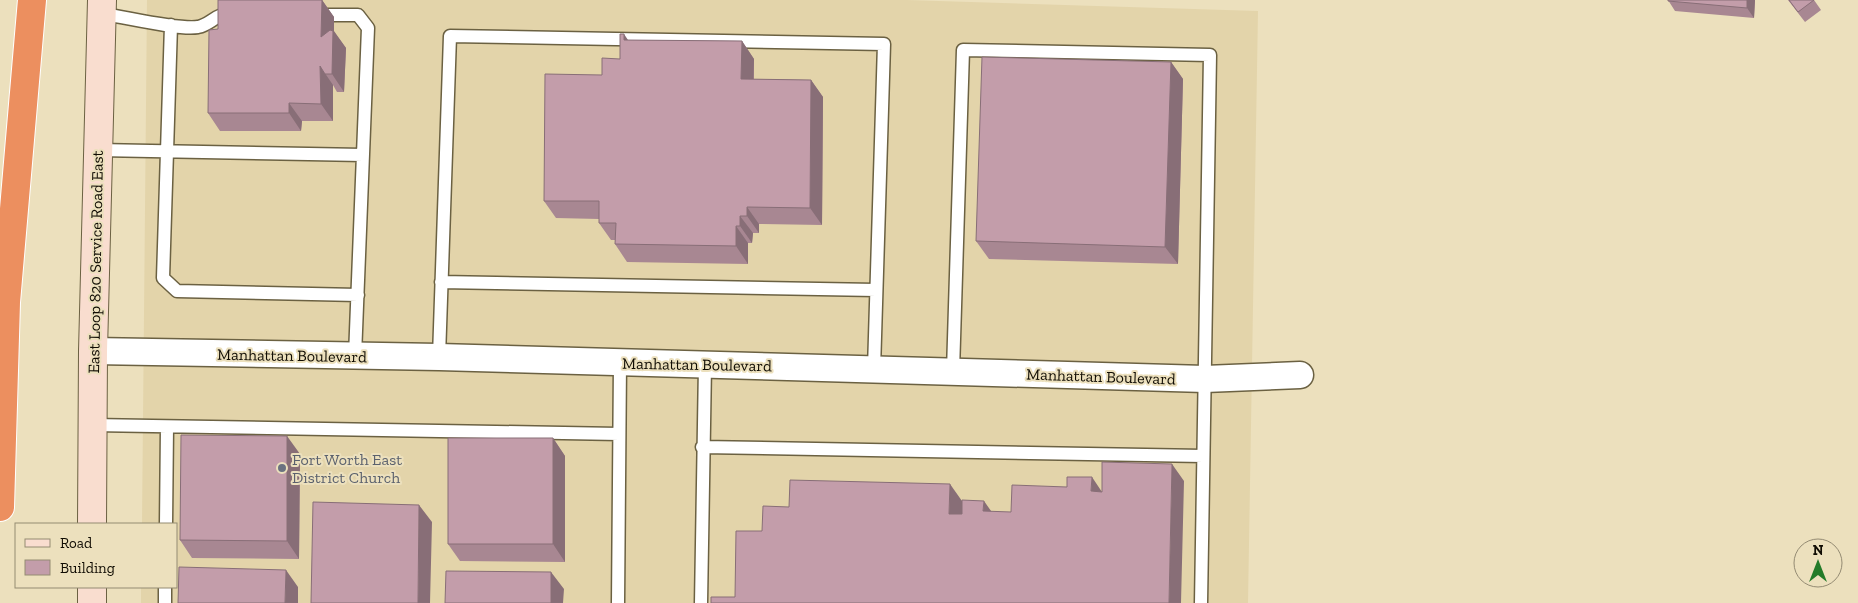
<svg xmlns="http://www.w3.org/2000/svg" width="1858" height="603" font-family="'Zilla Slab',serif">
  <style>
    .built { fill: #e3d4aa }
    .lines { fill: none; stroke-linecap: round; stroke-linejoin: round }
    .service-casing { stroke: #6b6142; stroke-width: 15 }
    .minor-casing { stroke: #6b6142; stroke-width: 29 }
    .secondary-casing { stroke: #6b6142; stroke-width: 30 }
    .motorway-casing { stroke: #fff; stroke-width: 30 }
    .service { stroke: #fff; stroke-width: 12 }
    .minor { stroke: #fff; stroke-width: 26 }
    .secondary { stroke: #f9ddcf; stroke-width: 28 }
    .motorway { stroke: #ec8f5f; stroke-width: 28 }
    .wall { fill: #a88792 }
    .shaded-wall { fill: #886e77 }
    .building { fill: #c39daa; stroke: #886e77 }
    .worship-dot { fill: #6b7280; stroke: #ece0bd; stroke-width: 2 }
    .labels { text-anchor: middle; stroke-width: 4; stroke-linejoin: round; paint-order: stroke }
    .street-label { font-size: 16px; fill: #100c03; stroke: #ece0bd }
    .worship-label { font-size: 16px; fill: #5b616d; stroke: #ece0bd; text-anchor: start }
  </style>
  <rect width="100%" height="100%" fill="#ece0bd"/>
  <path class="built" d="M147,0H907L1258,11L1248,603H141V587H176V524H142Z"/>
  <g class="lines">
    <defs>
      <path id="service" d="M103,14C126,17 177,30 198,27C212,24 215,13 233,14
        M316,15H358L368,28L355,356
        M171,25L163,278L177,291L358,295
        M98,150L363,155
        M441,282L876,290
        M439,357L450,36L884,44L874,369
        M953,371L963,50L1210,55L1201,603
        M93,425L619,434
        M702,447L1203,456
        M166,524L167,427
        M165,603V587
        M618,603L620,363
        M701,603L705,365"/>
      <path id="minor" d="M93,351L439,357L1205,379L1300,375"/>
      <path id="secondary" d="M92,524L93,351L102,0
        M92,603V587"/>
      <path id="motorway" d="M0,507L6,302L32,0"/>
    </defs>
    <use href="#service" class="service-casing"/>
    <use href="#minor" class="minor-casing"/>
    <use href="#secondary" class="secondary-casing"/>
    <use href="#motorway" class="motorway-casing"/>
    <use href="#service" class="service"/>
    <use href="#minor" class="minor"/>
    <use href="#secondary" class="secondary"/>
    <use href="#motorway" class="motorway"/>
  </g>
  <path class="wall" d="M322,0L334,17V32L346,48L344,92H337L333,85V121H302L301,131H220L208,113L218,29Z
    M1668,0H1755L1754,18L1675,11Z
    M1788,0H1814L1821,10L1805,22Z
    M628,40L742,41L754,59V79L811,80L823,97L822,225L759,224V233H753L752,243H748V264L627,262L615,244V240H611L599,223V219L556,218L544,201L602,75L620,59Z
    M1171,62L1183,79L1178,264L989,259L976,241Z
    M553,438L565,456V562L460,561L448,544Z
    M300,454L299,559L192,558L180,540Z"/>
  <path class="shaded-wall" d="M322,0L334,17V31L346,48L344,92L332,74L321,37Z
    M1747,0H1755L1754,18L1747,8Z
    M624,34L636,52L624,40Z
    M742,41L754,59L753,96L741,79Z
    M1171,62L1183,79L1178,264L1165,247Z
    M320,66L333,85V121L321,104Z
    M811,80L823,97L822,225L810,208Z
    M289,103L302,121L301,131L289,113Z
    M747,207L759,224V233L747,216Z
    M740,216L753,233L752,243L740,226Z
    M736,226L748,243V264L736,246Z
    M287,436L300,454L299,559L287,541Z
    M553,438L565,456V562L553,544Z
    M1172,464L1184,481L1181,603H1169Z
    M1092,477L1104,495L1091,491Z
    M950,484L962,501V532L949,514Z
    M984,501L996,518L983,511Z
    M419,505L432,522L430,603H418Z
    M286,570L298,587V603H285Z
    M551,572L564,589L563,603H551Z"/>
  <path class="building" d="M218,0H322L321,37L330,30L333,31L332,74H325L320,66L321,104L289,103V113H208L209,30L218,29Z
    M1668,0H1747V8L1668,1Z
    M1789,0H1814L1798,12Z
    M620,34H624V40L742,41L741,79L811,80L810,208L747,207V216H740V226H736V246L615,244L616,223H599V201H544L545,74L602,75V58L620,59Z
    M982,57L1171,62L1165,247L976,241Z
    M181,435L287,436V541L180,540Z
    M448,438H553V544H448Z
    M1102,462L1172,464L1169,603H711V597H735L736,531H762L763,506L789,507L790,480L950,484L949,514H962V500L984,501L983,511L1011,512L1012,485L1067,487V477H1092L1091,491L1102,492Z
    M313,502L419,505L418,603H311Z
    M179,567L286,570L285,603H178Z
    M446,571L551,572V603H445Z"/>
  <circle class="worship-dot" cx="282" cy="468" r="5"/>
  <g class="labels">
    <g class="street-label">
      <text transform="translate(95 262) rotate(-89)" y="6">East Loop 820 Service Road East</text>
      <text transform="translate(292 355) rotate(1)" y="6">Manhattan Boulevard</text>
      <text transform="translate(697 364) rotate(1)" y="6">Manhattan Boulevard</text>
      <text transform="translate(1101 376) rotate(2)" y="6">Manhattan Boulevard</text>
    </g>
    <g class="worship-label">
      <text x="292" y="465">Fort Worth East<tspan x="292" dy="18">District Church</tspan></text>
    </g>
  </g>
  <rect x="15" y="523" width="162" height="65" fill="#ece0bd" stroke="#948b73"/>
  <rect x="25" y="539" width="25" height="8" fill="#f9ddcf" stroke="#948b73"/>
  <text x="60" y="548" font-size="15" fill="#100c03">Road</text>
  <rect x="25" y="560" width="25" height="15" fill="#c39daa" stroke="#948b73"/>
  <text x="60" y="573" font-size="15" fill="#100c03">Building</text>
  <g transform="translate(1818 563)"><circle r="24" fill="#ece0bd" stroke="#948b73"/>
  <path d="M0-4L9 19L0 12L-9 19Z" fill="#237b29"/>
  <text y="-8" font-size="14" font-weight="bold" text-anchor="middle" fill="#100c03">N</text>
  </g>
</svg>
